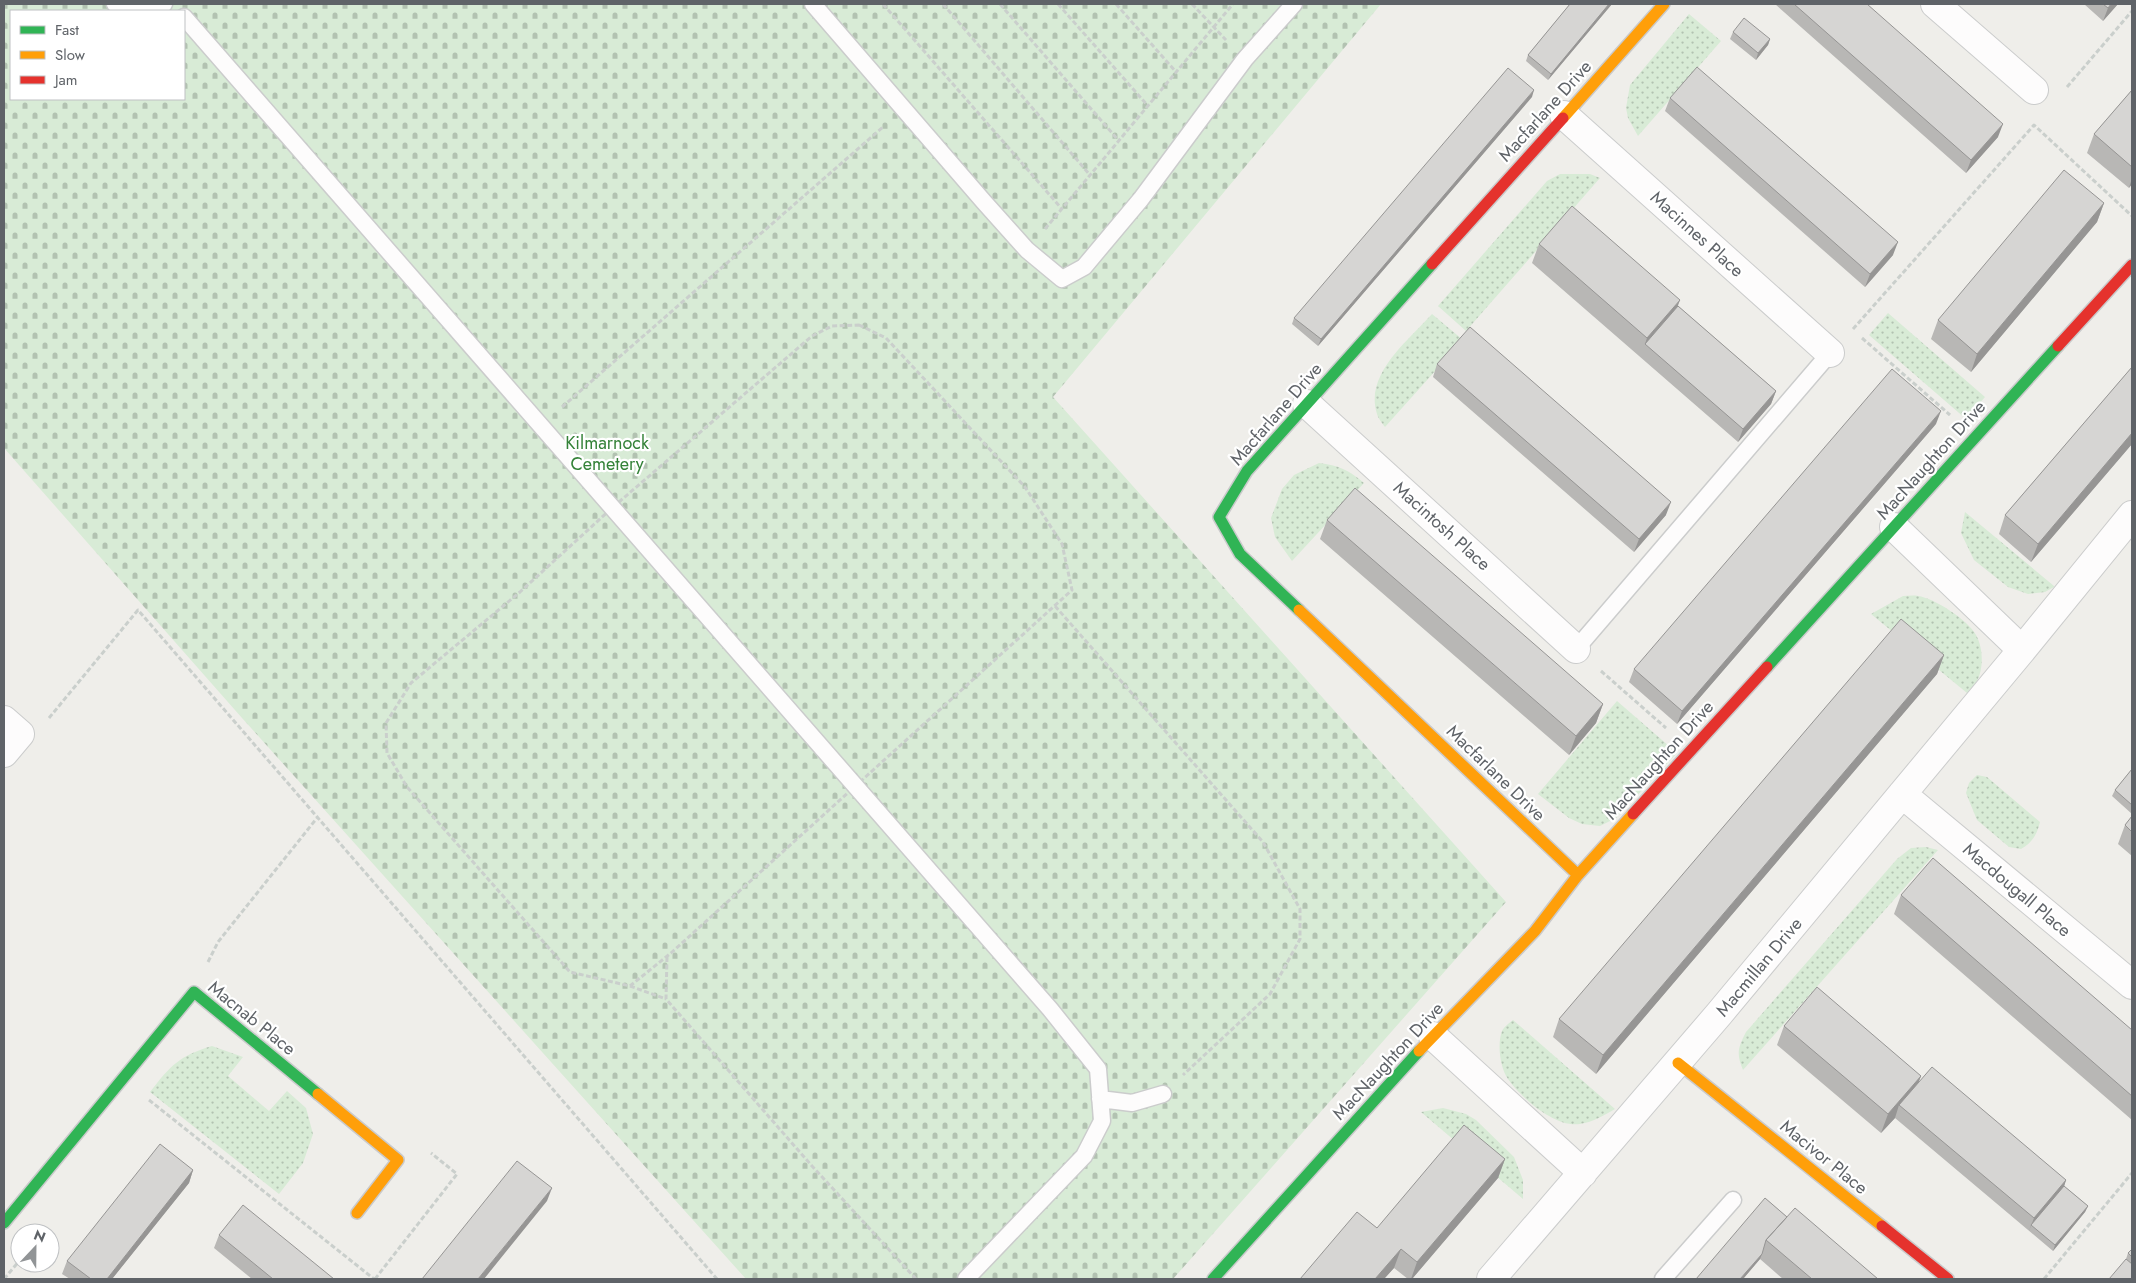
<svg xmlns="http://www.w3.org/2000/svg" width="2136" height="1283" font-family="Jost,sans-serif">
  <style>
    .grass { fill: url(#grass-dots) }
    .cemetery { fill: url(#cemetery-stones); fill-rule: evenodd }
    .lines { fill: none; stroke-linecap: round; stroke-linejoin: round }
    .lane-casing { stroke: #cbcccc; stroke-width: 19 }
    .street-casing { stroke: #cbcccc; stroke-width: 30 }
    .fast-casing { stroke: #cacacb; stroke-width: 14 }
    .slow-casing { stroke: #cacacb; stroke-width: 14 }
    .jam-casing { stroke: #cacacb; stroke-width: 14 }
    .path { stroke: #cacfcc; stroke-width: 3; stroke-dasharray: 5 2.5; stroke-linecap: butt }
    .lane { stroke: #fdfcfc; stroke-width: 16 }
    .street { stroke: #fdfcfc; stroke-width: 28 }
    .fast { stroke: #30b455; stroke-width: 11 }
    .slow { stroke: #ff9f0a; stroke-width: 11 }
    .jam { stroke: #e5322d; stroke-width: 11 }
    .wall { fill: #b8b7b5 }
    .shaded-wall { fill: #969594 }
    .building { fill: #d6d5d3; stroke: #969594 }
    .labels { text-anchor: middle; stroke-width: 4.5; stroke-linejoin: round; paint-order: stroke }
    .street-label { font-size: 18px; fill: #5f6368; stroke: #fff }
    .park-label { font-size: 18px; fill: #348238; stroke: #fff }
  </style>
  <defs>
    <pattern id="grass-dots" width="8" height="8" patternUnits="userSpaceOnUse" patternTransform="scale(1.25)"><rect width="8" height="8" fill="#d8ebd6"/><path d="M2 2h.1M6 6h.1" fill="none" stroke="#b2c2b1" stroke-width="1.8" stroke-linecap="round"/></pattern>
    <pattern id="cemetery-stones" width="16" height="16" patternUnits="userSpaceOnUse" patternTransform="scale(1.25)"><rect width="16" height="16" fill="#d8ebd6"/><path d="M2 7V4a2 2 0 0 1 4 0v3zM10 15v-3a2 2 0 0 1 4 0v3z" fill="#b2c2b1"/></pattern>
  </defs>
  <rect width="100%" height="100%" fill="#efeeea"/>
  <path class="grass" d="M1689,14L1721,41L1638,136L1628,118L1626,108L1630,85Z
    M1560,174H1590L1600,178L1466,331L1438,306L1547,181Z
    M1888,313L1985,397L1966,419L1869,335Z
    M1432,314L1463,340L1385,427C1382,423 1378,418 1377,414C1364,374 1409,340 1432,314Z
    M1319,463C1338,465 1349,470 1364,483L1292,561L1275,537L1271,518L1282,489L1294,475Z
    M1965,512L2054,586V587L2045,592L2028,594L2008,587L1974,560L1961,533Z
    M1903,596C1908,596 1913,595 1918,596C1934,598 1968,620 1976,635C1983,647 1984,668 1977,681C1975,685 1970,689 1967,693L1871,614Z
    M1617,701L1677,753L1616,818L1600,826L1582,824L1569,818L1538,794Z
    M1977,775L1987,777L2040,822C2037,835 2032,843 2021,849L2009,847L1977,820L1966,793L1969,783Z
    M1926,847L1938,850L1743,1070C1736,1053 1738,1048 1746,1032L1897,859L1911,848Z
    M1513,1020L1615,1109C1605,1115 1593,1122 1580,1124C1556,1128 1521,1098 1508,1079C1500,1068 1497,1044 1502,1031C1504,1027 1509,1023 1513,1020Z
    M212,1046L243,1057L228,1076L269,1111L287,1091L306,1108L313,1134L303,1163L279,1194L150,1092C171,1065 179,1056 212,1046Z
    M1443,1108L1466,1114L1476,1120L1514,1157L1523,1180V1199L1421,1112Z"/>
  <path class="cemetery" d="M4,4H1381L1053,397L1506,902L1173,1279H746L242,718L4,448ZM11,11H184V99H11Z"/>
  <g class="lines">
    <defs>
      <path id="lane" d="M115,4L127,10L139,11
        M813,4L984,202L1027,250L1062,279L1084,267L1141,199L1245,59L1294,4
        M144,11L157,8L164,4
        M184,17L1050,1009L1098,1069L1102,1121L1084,1156L966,1279
        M1576,649L1830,353
        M1100,1099L1132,1103L1163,1094
        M1663,1279L1733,1200"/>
      <path id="street" d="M1935,4L2034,90
        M1564,115L1830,353
        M1307,404L1576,649
        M1894,527L2022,650L2132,515
        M4,720L20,734L4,753
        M1902,794L2132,985
        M1433,1036L1583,1173
        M1491,1279L1719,1014L2022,650"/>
      <path id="fast" d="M1299,610L1240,554L1219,517L1247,471L1432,264
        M1767,667L2058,346
        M4,1223L194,992L318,1094
        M1213,1279L1419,1051"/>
      <path id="slow" d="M1563,118L1664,4
        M1299,610L1578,875
        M1419,1051L1535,931L1578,875L1633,814
        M1678,1063L1882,1226
        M318,1094L398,1160L357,1213"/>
      <path id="jam" d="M1432,264L1563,118
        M2058,346L2132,265
        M1633,814L1767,667
        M1882,1226L1948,1279"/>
    </defs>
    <use href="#lane" class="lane-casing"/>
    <use href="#street" class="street-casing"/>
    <use href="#fast" class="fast-casing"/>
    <use href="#slow" class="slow-casing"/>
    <use href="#jam" class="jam-casing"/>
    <path class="path" d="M883,4L1062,209
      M943,4L1090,175
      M1000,4L1119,141
      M1058,4L1148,106
      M1116,4L1176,72
      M1192,4L1226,40
      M2067,87L2132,11
      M1045,229L1233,4
      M859,325L886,338L1025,487L1062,544L1072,590L671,953L630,986L570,972L407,787L387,753L386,723L411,683L520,592L612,508L812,336L832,326Z
      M1853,329L2034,125L2132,216
      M1862,338L1950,415
      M562,407L883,127
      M1055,606L1263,842L1300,909V939L1270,994L1183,1075
      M1601,671L1666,728
      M49,718L138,610L717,1279
      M667,957L666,999L812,1166L916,1279
      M208,962L218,942L317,818
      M630,986L666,999
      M149,1100L374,1279
      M4,1279L20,1260
      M375,1279L457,1174L431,1153
      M2044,1279L2132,1173"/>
    <use href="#lane" class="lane"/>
    <use href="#street" class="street"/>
    <use href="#fast" class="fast"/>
    <use href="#slow" class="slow"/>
    <use href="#jam" class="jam"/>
  </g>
  <path class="wall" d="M1570,4H1612L1548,80L1526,61L1528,55Z
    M1775,4H1867L1998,137L1966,173Z
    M2084,4H2118L2103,21Z
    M1733,32L1770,39L1768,45L1756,60L1730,39Z
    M2132,90V184L2129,188L2087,153L2094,134Z
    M1532,97L1318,346L1292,324L1294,318Z
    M1670,98L1893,255L1865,287L1665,111Z
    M2104,203L2097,222L1971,372L1931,339L1938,320Z
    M1539,244L1678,306L1776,391L1771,404L1738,442L1532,263Z
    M1437,364L1666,515L1634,552L1433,377Z
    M2132,367V444L2031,562L1999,534L2005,515Z
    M1936,424L1677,724L1629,682L1634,669Z
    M1327,520L1603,704L1596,723L1569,755L1320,539Z
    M1944,655L1937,674L1596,1074L1553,1037L1559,1019Z
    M2132,769V814L2112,796L2115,790Z
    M2132,816V856L2118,844L2125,825Z
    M1901,895L2132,1030V1120L1894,914Z
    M1784,1026L1921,1076L1919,1081L2066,1180L2064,1186L2088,1206L2085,1212L2053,1251L1895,1118L1881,1133L1777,1045Z
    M1505,1159L1498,1178L1412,1279H1408L1394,1268L1384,1279H1300L1377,1228Z
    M193,1170L189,1183L112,1279H70L62,1274L67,1261Z
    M1765,1198L1787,1217L1878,1279H1783L1760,1259L1743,1279Z
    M219,1235L334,1279H252L214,1248Z
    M2132,1249V1279L2126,1259L2128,1253Z"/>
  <path class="shaded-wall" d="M1609,4H1612L1548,80L1551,74Z
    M2111,4H2118L2103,21L2108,8Z
    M1770,39L1768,45L1756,60L1758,53Z
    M1534,90L1532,97L1318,346L1321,339Z
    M2003,124L1998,137L1966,173L1971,160Z
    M2132,178V184L2129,188Z
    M2104,203L2097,222L1971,372L1977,354Z
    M1898,242L1893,255L1865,287L1870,274Z
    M1680,300L1673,319L1645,344L1647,338Z
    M1776,391L1771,404L1738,442L1743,429Z
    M1941,411L1936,424L1677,724L1682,711Z
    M2132,433V444L2031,562L2038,544Z
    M1671,502L1666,515L1634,552L1639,539Z
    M1944,655L1937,674L1596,1074L1603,1055Z
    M1603,704L1596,723L1569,755L1576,736Z
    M1921,1076L1914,1094L1899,1105L1895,1118L1881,1133L1888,1114Z
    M1505,1159L1498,1178L1412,1279H1411L1417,1262Z
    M193,1170L189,1183L112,1279H107Z
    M2066,1180L2062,1193L2031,1225L2029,1231L2034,1218Z
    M552,1188L547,1201L484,1279H478Z
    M2088,1206L2085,1212L2053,1251L2055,1245Z
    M1401,1249L1394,1268L1384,1279H1375Z
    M1762,1254L1760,1259L1743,1279H1740Z"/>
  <path class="building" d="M1570,4H1609L1551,74L1528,55Z
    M1794,4H1867L2003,124L1971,160Z
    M2103,4H2111L2108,8Z
    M1744,18L1770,39L1758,53L1733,32Z
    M1697,67L1898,242L1870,274L1670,98Z
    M1508,68L1534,90L1321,339L1294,318Z
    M2132,90V167L2094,134Z
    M2064,170L2104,203L1977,354L1938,320Z
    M1572,206L1680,300L1647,338L1539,244Z
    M1678,306L1776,391L1743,429L1645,344Z
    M1470,327L1671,502L1639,539L1437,364Z
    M2132,367V433L2038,544L2005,515Z
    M1892,369L1941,411L1682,711L1634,669Z
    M1355,488L1603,704L1576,736L1327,520Z
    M1901,619L1944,655L1603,1055L1559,1019Z
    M2132,769V805L2115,790Z
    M2132,816V832L2125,825Z
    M1933,858L2132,1030V1096L1901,895Z
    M1817,987L1921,1076L1888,1114L1784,1026Z
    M1932,1067L2066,1180L2034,1218L1899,1105Z
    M1464,1125L1505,1159L1417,1262L1401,1249L1375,1279H1300L1357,1212L1377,1228Z
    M160,1144L193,1170L107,1279H91L67,1261Z
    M517,1161L552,1188L478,1279H422Z
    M2064,1186L2088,1206L2055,1245L2031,1225Z
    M1765,1198L1787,1217L1766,1240L1762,1254L1740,1279H1696Z
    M243,1205L334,1279H273L219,1235Z
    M1795,1208L1878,1279H1812L1766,1240Z
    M2132,1249V1257L2128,1253Z
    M2126,1259L2132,1264V1279H2109Z"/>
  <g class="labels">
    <g class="street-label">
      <text transform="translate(1545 111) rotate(-48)" y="6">Macfarlane Drive</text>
      <text transform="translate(1697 234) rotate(42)" y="6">Macinnes Place</text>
      <text transform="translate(1276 414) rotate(-49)" y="6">Macfarlane Drive</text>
      <text transform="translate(1931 460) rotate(-48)" y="6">MacNaughton Drive</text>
      <text transform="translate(1442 526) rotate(42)" y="6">Macintosh Place</text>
      <text transform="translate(1659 760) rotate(-48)" y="6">MacNaughton Drive</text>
      <text transform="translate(1496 773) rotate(44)" y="6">Macfarlane Drive</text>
      <text transform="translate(2017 890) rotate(40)" y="6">Macdougall Place</text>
      <text transform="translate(1759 967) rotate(-50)" y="6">Macmillan Drive</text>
      <text transform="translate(252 1018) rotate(39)" y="6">Macnab Place</text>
      <text transform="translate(1388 1061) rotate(-47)" y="6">MacNaughton Drive</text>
      <text transform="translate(1824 1157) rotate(39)" y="6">Macivor Place</text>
    </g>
    <g class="park-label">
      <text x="607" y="449">Kilmarnock<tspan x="607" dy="21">Cemetery</tspan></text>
    </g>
  </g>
  <rect width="2136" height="1283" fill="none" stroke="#5f6368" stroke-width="10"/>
  <rect x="10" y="10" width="175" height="90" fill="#ffffff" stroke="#bfc1c3"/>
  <rect x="20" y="26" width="25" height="8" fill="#30b455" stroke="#bfc1c3"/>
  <text x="55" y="35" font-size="15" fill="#5f6368">Fast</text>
  <rect x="20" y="51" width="25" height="8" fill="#ff9f0a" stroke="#bfc1c3"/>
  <text x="55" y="60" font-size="15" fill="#5f6368">Slow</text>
  <rect x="20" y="76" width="25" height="8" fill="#e5322d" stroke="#bfc1c3"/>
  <text x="55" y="85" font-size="15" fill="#5f6368">Jam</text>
  <g transform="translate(35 1248) rotate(22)"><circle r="24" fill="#ffffff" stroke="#bfc1c3"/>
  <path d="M0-4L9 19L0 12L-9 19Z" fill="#919496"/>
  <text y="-8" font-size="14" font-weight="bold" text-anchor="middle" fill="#5f6368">N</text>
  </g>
</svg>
